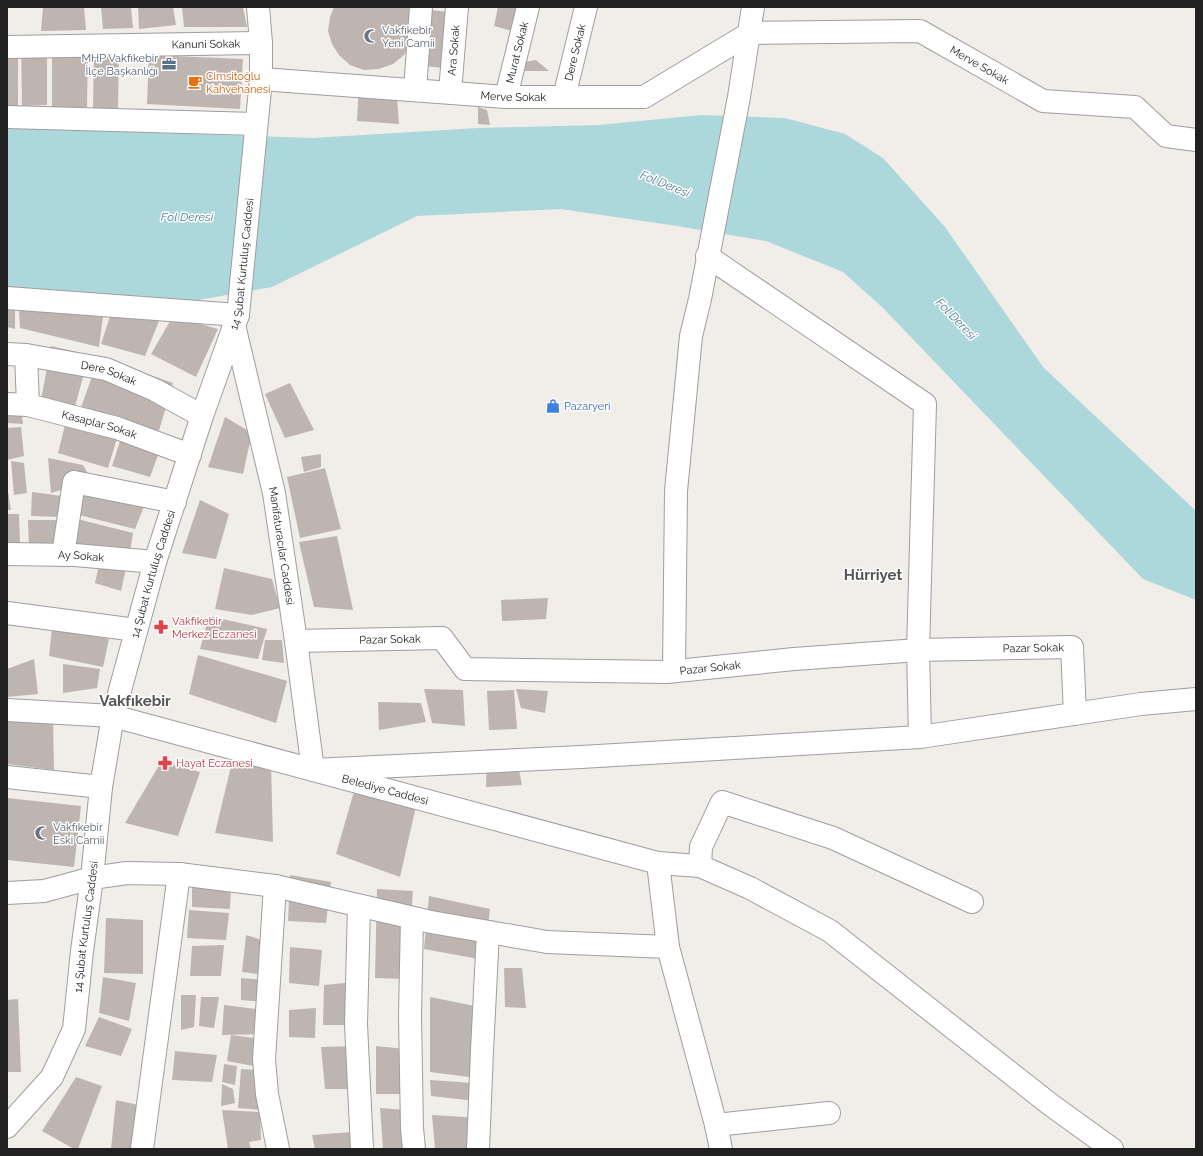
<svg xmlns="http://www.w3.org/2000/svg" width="1203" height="1156" font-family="Raleway,sans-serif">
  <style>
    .water { fill: #add8db }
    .building { fill: #beb5b1 }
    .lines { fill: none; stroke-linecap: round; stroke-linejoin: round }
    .minor-casing { stroke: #9e9e9e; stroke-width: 24 }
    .minor { stroke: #fff; stroke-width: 22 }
    .labels { text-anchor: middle; stroke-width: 3; stroke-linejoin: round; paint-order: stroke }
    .worship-label { font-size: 11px; fill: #5b616d; stroke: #fff; text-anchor: start }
    .street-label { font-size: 11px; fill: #212121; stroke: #fff }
    .service-label { font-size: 11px; fill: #4e5e75; stroke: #fff; text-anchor: end }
    .food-label { font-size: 11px; fill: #c56008; stroke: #fff; text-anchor: start }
    .shop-label { font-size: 11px; fill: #366cbe; stroke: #fff; text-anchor: start }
    .health-label { font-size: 11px; fill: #be3a42; stroke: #fff; text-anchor: start }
    .water-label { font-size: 12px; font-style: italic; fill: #4a7c94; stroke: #fff }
    .district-label { font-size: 15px; font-weight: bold; fill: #545454; stroke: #fff }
  </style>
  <rect width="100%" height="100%" fill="#f1ede9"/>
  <path class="water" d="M701,115L785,118L845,134L883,158L945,227L1043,367L1196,511V600L1143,579L882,307L843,272L766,241L677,226L561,209L417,216L272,287L193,301L7,288V128L313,138L478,128L599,125Z"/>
  <path class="building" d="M43,7H84L86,30L41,31Z
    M101,7H131L133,28L103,29Z
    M138,7H173L176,25L139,29Z
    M182,7H243L247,27H184Z
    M334,7H409L412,13V42L404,55L393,64L379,69L364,70L350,65L339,55L332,44L328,31L330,17Z
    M498,7H519L515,32L494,26Z
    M423,9L448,12L446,68L421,66Z
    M21,38L47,39V105L22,106Z
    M7,39H18V107H7Z
    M88,47L87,107L52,109V49Z
    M119,49L118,108L93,109L94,50Z
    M149,55L243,59L240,109L147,104Z
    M536,60L549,71H519V63Z
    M359,83L396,84L399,124L357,121Z
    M478,107L487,110L490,125L478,124Z
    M7,308H15V329L7,327Z
    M19,309L103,317L99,347L20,328Z
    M112,310L159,321L145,356L101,344Z
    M173,316L218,329L196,377L151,354Z
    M51,346L89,355L74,410L41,400Z
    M99,357L173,383L158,434L79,413Z
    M290,383L314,430L285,438L265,394Z
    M7,408H21L23,424L7,423Z
    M225,417L252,433L243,474L208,467Z
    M66,421L118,435L108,468L58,453Z
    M21,427L24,456L7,460V428Z
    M122,435L160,450L150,477L112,466Z
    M321,454V467L304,472L301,457Z
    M48,458L83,465L92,481L51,493Z
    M11,461L24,463L27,493L14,495Z
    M325,468L341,529L300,538L287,477Z
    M81,490L145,504L135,529L75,514Z
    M8,491L11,510H7Z
    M32,492L62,496L60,517L31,516Z
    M200,500L229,514L216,559L182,553Z
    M7,514H19L20,544L7,543Z
    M77,519L133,533L130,551L75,547Z
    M28,520H59L57,548L29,546Z
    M337,536L353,610L314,607L299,542Z
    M100,560L127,564L121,591L95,583Z
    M224,568L272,579L280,608L252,615L215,609Z
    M548,598L546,619L502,621L501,600Z
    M209,616L267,629L258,659L200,649Z
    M52,628L109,639L103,667L49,656Z
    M265,640H282L284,663L262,660Z
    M198,655L287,681L276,723L189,694Z
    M34,659L38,694L7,697V669Z
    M63,664L100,669L97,688L63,693Z
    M424,689L463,690L465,726L432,723Z
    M516,689L548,691L545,713L521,708Z
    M514,690L517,729L489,730L487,691Z
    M378,702L421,703L426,722L379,730Z
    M7,717L53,719L54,770L7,764Z
    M487,749L515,751L522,785L486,787Z
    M233,758L271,763L273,842L215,833Z
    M161,762L200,772L178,836L125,823Z
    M355,788L417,802L400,877L336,854Z
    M7,798L81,806L74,867L7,860Z
    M290,875L331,882L326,923L288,921Z
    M192,878L231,882L230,909L192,907Z
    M377,889L413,891L406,979L375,978Z
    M429,896L490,909L484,960L424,949Z
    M189,910L229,913L226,940L187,938Z
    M106,918L143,920V974L104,973Z
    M246,935L269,942L265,975L242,972Z
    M224,945L221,976H190L192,946Z
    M290,947L322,950L319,986L289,983Z
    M504,968H522L526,1008L505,1007Z
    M103,977L136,983L129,1021L99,1013Z
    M241,978L265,980L264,1002L241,1000Z
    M355,982L353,1025H323L324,985Z
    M181,995H196L194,1027L181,1030Z
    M201,997H219L214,1028L199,1026Z
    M430,997L480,1007L477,1078L430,1072Z
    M18,999L21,1072H7V1000Z
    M224,1005L265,1010L262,1034L222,1035Z
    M316,1008L315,1038L289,1037V1010Z
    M99,1017L132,1029L121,1056L85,1046Z
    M231,1035L261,1039L259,1067L227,1061Z
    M353,1046L357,1089H325L321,1047Z
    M376,1046L405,1049L408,1094H376Z
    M175,1051L217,1055L212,1082L172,1080Z
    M224,1064L237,1066L235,1085L222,1082Z
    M241,1069L257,1070L261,1110L238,1108Z
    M76,1077L102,1086L78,1149H74L42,1131Z
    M430,1080L473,1083L476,1101L431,1096Z
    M222,1084L233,1089L235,1103L221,1106Z
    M116,1100L156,1109L150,1149H111Z
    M380,1108L407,1110L408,1148L383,1149Z
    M222,1110L260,1112L261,1140L249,1142L251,1149H228Z
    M432,1115L481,1118L474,1149H435Z
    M366,1131L368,1149H315L312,1135Z"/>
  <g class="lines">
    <defs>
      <g id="minor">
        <path id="s1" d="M7,47L261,43"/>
        <path id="s2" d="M261,79L506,97H644L750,33L920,31L1043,101L1135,107L1166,136L1196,140"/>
        <path d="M415,90L421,7"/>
        <path id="s3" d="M450,92L457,7"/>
        <path id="s4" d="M506,97L528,7"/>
        <path id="s5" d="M564,97L586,7"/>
        <path d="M7,117L256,124"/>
        <path d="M707,256L925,404L918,650L920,737"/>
        <path d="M7,298L238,315"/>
        <path id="s6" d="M234,325L274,493L296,641L313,770L581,757L920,737L1141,704L1196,699"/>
        <path id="s7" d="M7,354L26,355L106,369L155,390L202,416"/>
        <path d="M26,355L28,405"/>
        <path id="s8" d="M7,404L28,405L117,428L190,455"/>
        <path id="s9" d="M7,554L75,555L155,562"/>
        <path d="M63,555L74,482L175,502"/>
        <path d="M7,613L136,630"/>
        <path id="s10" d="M296,641L442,638L465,669L667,672L794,659L918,650L1072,647L1075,714"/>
        <path d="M674,671L676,491L691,336L700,299L739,97L753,7"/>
        <path id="s11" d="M7,710L113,716L658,863L700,866L750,888L830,931L1051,1105L1112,1149"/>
        <path d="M7,777L101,787"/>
        <path d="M658,863L668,947L716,1125L721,1149"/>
        <path d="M700,866L701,847L722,802L833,838L972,902"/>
        <path d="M275,886L264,1059L267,1094L278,1149"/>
        <path d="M7,893L44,891L92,878L127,873L179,874L275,886L431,922L547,942L668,947"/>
        <path d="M359,906L356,1024L362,1149"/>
        <path d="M412,918L410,1016L412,1128L414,1149"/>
        <path d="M716,1125L829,1113"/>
        <path id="s12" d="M7,1127L52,1077L74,1029L82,951L92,878L101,787L113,716L155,562L202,416L238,315L261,79V43L258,7"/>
        <path d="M142,1149L179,874"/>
        <path d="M478,1149L482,1051L488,932"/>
      </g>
    </defs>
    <use href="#minor" class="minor-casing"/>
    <use href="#minor" class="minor"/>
  </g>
  <defs>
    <symbol id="mosque-bare" viewBox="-9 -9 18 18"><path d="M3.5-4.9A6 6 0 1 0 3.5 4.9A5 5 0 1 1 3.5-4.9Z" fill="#6b7280" stroke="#fff" stroke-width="2.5" paint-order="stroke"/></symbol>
    <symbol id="office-bare" viewBox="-9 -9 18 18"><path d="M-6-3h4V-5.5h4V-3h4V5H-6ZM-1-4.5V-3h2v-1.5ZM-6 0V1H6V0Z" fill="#5c6f8a" stroke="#fff" stroke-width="2.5" paint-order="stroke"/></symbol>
    <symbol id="cafe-bare" viewBox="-9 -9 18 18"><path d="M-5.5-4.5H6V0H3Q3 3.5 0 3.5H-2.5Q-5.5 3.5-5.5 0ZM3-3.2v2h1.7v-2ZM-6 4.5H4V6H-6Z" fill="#e8710a" stroke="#fff" stroke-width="2.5" paint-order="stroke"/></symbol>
    <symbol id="shop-bare" viewBox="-9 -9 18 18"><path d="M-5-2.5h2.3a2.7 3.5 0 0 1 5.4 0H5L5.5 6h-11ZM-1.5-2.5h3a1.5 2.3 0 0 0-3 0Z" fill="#3f7fe0" stroke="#fff" stroke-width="2.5" paint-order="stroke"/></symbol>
    <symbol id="pharmacy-bare" viewBox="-9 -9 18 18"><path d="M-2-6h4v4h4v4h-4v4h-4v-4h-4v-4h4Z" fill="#e0444e" stroke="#fff" stroke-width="2.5" paint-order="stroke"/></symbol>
  </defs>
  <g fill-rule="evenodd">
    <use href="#mosque-bare" x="361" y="26" width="20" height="20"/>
    <use href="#office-bare" x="159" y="54" width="20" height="20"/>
    <use href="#cafe-bare" x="185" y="72" width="20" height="20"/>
    <use href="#shop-bare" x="543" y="396" width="20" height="20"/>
    <use href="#pharmacy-bare" x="151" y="617" width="20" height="20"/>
    <use href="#pharmacy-bare" x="155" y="753" width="20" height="20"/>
    <use href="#mosque-bare" x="32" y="823" width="20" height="20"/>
  </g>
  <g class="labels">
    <g class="worship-label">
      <text x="382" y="34">Vakfıkebir<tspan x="382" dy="13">Yeni Camii</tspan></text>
      <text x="53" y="831">Vakfıkebir<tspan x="53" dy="13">Eski Camii</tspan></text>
    </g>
    <g class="street-label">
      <text dy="4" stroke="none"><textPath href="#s1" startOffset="199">Kanuni Sokak</textPath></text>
      <text dy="4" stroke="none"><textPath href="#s3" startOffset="42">Ara Sokak</textPath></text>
      <text dy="4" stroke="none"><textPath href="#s4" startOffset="46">Murat Sokak</textPath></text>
      <text dy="4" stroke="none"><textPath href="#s5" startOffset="46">Dere Sokak</textPath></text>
      <text dy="4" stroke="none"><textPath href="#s2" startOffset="746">Merve Sokak</textPath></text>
      <text dy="4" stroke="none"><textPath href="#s2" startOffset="253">Merve Sokak</textPath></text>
      <text dy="4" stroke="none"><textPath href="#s12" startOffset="907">14 Şubat Kurtuluş Caddesi</textPath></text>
      <text dy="4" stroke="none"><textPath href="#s7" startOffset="104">Dere Sokak</textPath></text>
      <text dy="4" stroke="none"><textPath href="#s8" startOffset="95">Kasaplar Sokak</textPath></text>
      <text dy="4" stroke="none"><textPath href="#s6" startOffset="226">Manifaturacılar Caddesi</textPath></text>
      <text dy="4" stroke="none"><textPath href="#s9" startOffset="74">Ay Sokak</textPath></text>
      <text dy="4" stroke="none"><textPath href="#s12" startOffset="583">14 Şubat Kurtuluş Caddesi</textPath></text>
      <text dy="4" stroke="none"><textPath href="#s10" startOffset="94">Pazar Sokak</textPath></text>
      <text dy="4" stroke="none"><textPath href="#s10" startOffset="754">Pazar Sokak</textPath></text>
      <text dy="4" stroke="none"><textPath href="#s10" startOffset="430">Pazar Sokak</textPath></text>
      <text dy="4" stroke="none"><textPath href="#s11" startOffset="388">Belediye Caddesi</textPath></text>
      <text dy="4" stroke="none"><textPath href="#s12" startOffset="223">14 Şubat Kurtuluş Caddesi</textPath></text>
    </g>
    <g class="service-label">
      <text x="158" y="62">MHP Vakfıkebir<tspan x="158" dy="13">İlçe Başkanlığı</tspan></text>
    </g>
    <g class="food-label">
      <text x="206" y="80">Cimsitoğlu<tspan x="206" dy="13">Kahvehanesi</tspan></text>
    </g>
    <g class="shop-label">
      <text x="564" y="410">Pazaryeri</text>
    </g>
    <g class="health-label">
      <text x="172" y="625">Vakfıkebir<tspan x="172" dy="13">Merkez Eczanesi</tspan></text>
      <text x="176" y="767">Hayat Eczanesi</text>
    </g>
    <g class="water-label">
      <text transform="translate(665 184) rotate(22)" y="4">Fol Deresi</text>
      <text x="187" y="221">Fol Deresi</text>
      <text transform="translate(956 319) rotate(46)" y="4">Fol Deresi</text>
    </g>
    <g class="district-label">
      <text x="873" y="580">Hürriyet</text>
      <text x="135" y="706">Vakfıkebir</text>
    </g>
  </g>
  <rect width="1203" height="1156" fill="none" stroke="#212121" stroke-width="16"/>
</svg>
